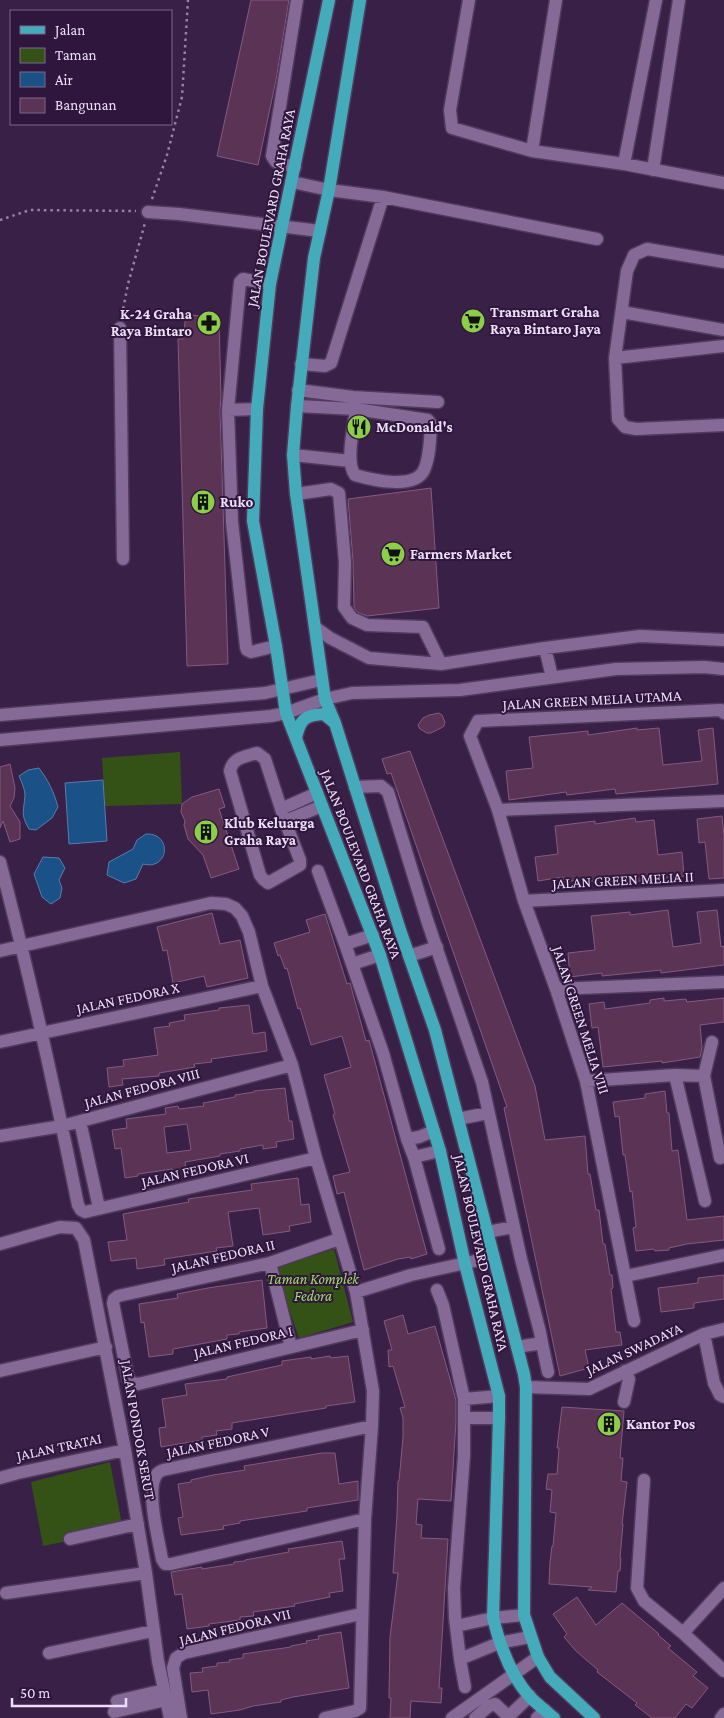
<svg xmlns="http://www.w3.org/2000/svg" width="724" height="1718" font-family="'Crimson Pro',serif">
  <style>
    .green { fill: #355216 }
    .water { fill: #1a5288; stroke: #597ca9 }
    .building { fill: #5a3355; stroke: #845b7f; fill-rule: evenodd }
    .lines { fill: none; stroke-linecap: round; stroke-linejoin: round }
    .minor-casing { stroke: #503b5d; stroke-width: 15 }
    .major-casing { stroke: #503b5d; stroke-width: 15 }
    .path { stroke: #9784a3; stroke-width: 2.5; stroke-dasharray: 2.5 4; stroke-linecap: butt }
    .minor { stroke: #856a97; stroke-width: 12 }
    .major { stroke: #44abba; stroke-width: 12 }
    .labels { text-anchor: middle; stroke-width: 4; stroke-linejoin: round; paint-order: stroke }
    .street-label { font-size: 15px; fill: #eddef7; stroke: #2e163c }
    .poi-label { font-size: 15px; font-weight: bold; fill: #eddef7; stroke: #2e163c; text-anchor: start }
    .park-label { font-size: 15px; font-style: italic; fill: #a1dd66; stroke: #2e163c }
  </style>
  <rect width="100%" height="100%" fill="#382047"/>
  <path class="green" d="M180,752L182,804L105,806L102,758Z
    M334,1249L353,1322L299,1338L275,1268Z
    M110,1462L123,1530L43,1546L31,1482Z"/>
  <path class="water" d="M39,768C48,780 54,792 58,807L52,818L36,830L29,829C20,814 24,811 25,795C25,789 21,781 19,776L28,770Z
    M103,780L107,841L69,844L65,783Z
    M146,834C173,833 169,871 143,864L136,879L124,883L107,875L109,862L133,849L137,840Z
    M43,857L59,858L65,868L59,880L62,888L60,898L51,904L42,897L34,874Z"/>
  <path class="building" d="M251,0H289L276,80L258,165L217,156Z
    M186,314L219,319L221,398L220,410L228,664L187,666L178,339H183Z
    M431,488L439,608L367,616L357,612L354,607L353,561L348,499Z
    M439,713L442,715L445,722L444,726L441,728L431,733H427L420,729L418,725L423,718L429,715Z
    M637,728V730L659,728L663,765L702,761L698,730L713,728L718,784L616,794L615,789L567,795L566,792L509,800L506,771L533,768L529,737L588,731V735Z
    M410,751L535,1086L545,1140L585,1136L588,1174H590L596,1210H599L603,1244H605L610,1275H612L613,1288L611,1289L616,1332H620L622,1345L585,1350L589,1368L560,1376L504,1108L507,1107L391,773L387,774L382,759Z
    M10,764L15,788L14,798L10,806L20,822V839L10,842L3,821L0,828V767Z
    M219,789L225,807L219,809L239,869L211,878L203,855L188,839L184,825L185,821L181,812L182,804L192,797Z
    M722,816L724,836V878L709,879L705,842L699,843L697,819Z
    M635,818L636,822L654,820L658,855L682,852L684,876L631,882L630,879L609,881V879L586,882V879L564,882L563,877L538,881L535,857L558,854L555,826L595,821V824Z
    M668,910L673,947L701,943L697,912L717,910L721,947L724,946V965L661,973V970L602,976V973L570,977L568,953L595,950L591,916L630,912V915Z
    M212,913L220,944L240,940L248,978L207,987L204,976L173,983L167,950L163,951L157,927Z
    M325,914L347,984L350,983L366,1041L369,1040L427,1254L411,1259V1257L398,1259L364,1270L344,1192L337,1194L333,1176L350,1172L333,1115L335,1114L324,1075L351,1067L342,1036L311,1045L300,1008L298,1009L287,968L285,969L280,955L278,956L274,943L310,932L306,920Z
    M664,998V1001L686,999L687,1002L724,998V1022L700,1025L702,1047L700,1057L662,1063V1061L603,1067L598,1027L592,1028L589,1004L604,1002L605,1009L650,1003V1000Z
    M249,1005L253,1034L265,1032L267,1051L211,1059L212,1062L194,1064L195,1067L159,1073V1076L122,1079L123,1085L109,1087L107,1068L124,1066L123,1060L158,1055L154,1028L170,1026L169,1023L185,1020L184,1015L219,1010V1008Z
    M285,1088L289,1121H292L294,1139L276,1142L277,1147L263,1149V1145L240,1149V1151L220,1154V1156L185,1162L186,1169L172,1171V1169L138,1174V1176L125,1178L121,1148L115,1149L112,1130L127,1128L126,1119L166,1114L165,1108L178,1106L179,1109L204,1106L203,1103L235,1097V1095L254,1092V1091ZM187,1124L191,1150L167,1153L164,1127Z
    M665,1091L667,1113H669L672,1151L678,1150L687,1220L724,1216V1240L687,1244L669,1248V1250L655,1251L654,1249L636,1251L633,1228L636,1227L632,1191L630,1192L625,1155H623L619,1116L615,1117L613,1102L645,1098V1094Z
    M298,1178L301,1205L309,1204L311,1222L289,1226L290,1231L263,1235L259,1208L228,1212L233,1246L216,1248L217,1251L164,1259L165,1265L137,1269L136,1258L111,1261L108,1242L127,1240L123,1214L189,1202L188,1199L252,1190L251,1184Z
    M724,1275V1299L694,1303V1308L661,1312L658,1288L698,1283V1278Z
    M262,1280L267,1328L239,1332V1334L227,1335V1339L173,1349V1354L149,1357L144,1322L141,1323L139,1304L178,1298L177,1294L208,1288Z
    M403,1315L408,1334L435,1326L456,1400V1421L451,1501L418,1499L416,1524L422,1525L421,1538L448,1539L439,1688H442L441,1703L411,1701L410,1718H390L391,1698H389L390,1637L398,1573H393L397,1515L398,1481H399L403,1437V1418L400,1408L405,1407L393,1366L389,1367L388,1350H392L384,1321Z
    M330,1356L331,1358L348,1356L355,1402L326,1406V1408L232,1423V1429L216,1431L217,1435L202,1437V1440L161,1447L159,1428L166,1427L162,1399L187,1395L185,1384L227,1379V1377L282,1365V1361L311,1357V1359Z
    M562,1407L624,1411L620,1458H623L621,1481L627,1482L622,1524H623L620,1558H621L620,1571H618L616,1592L588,1590L592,1587L549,1584L550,1562L552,1546H553L556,1513L550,1512L552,1490L546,1489L548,1474H557L559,1448H557Z
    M322,1453H335L339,1484L358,1481V1500L307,1508V1511L240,1521V1523L223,1526L224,1529L181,1535L178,1518L183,1517L178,1484L191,1482V1480L213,1475L245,1470L244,1466Z
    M342,1541L345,1559H339L343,1591L329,1593L330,1597L294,1604L295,1606L253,1612L254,1616L240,1617V1620L209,1624V1626L187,1629L182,1594L175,1595L171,1572L202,1567V1569L234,1564V1562L245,1561V1560L289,1552L288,1549Z
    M577,1597L596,1625L622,1603L659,1634L658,1635L671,1646L668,1648L697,1672L693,1676L708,1688L692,1708L686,1704L675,1718H652L635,1705L637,1703L597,1672L598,1670L576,1651L564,1637L567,1634L553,1614Z
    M341,1632L349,1688L293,1697L281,1700V1702L253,1706L240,1710L211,1714L208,1690L192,1692L190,1673L203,1672L202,1668L217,1666V1663L230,1662L229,1660L243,1658V1654L291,1647V1646L307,1643L306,1641L319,1639L318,1636Z"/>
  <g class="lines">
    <defs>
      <path id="minor" d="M469,0L450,110L452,128L532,151L624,164L724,183
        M532,151L556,0
        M624,164L656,0
        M295,167L276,162L272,156L297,0
        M653,170L679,0
        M292,182L329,190L383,197L597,239
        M148,212L179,214L320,231
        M724,262L647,249L634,255L627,271L615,358L618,419L625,427L636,429L724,425
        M270,284L243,279L240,282L228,410L232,522L246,647L247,650L251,652L276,646
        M622,312L724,330
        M120,328L123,559
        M615,358L724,346
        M301,364L325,366L331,363L383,197
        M298,390L353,397L438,402
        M297,406L356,409L428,420L431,424C430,439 430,457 424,470C415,490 372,480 355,475C345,462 354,426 356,409
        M228,410L257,409
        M293,455L350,461
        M296,494L331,489L339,493L345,562L344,607L352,618L367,625L423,627L441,664
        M315,627L330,638L369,658L441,664L545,648L640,636L724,640
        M545,648L552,677
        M0,715L265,693L321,680
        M0,740L271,716L286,713L325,699L352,693L460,690L616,669L704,667L724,669
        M257,753L265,759L285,821L300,860V865L268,883L263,879L260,875L230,771C233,757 245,757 257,753Z
        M355,787L381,786L388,792L427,920L482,1082L521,1259L540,1332L542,1343L517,1347
        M281,809L317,793
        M498,810L724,801
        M285,821L322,806
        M0,862C30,976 55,1090 78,1205L81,1210L85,1212L316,1158
        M318,871L345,944L383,1053L407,1139L414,1157L439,1249
        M524,901L724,890
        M345,944L373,935
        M0,951L211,903L226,904L235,908L242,916L249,932L262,986L292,1065L316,1158L356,1292L373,1391L372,1426L365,1519L360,1708L355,1711L325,1718
        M409,956L437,947
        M352,964L380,955
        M556,989L724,982
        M0,1042L262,986
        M712,1042L704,1076L720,1158
        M675,1075L705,1201
        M586,1081L675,1075L704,1076
        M458,1119L488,1113
        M80,1121L99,1208
        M0,1136L62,1126L292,1065
        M407,1139L419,1137L434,1131
        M414,1157L440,1151
        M487,1232L514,1227
        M339,1239L270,1263L118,1296L114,1299L113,1303L128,1378L132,1383L138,1384L363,1330
        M0,1244L60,1227L76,1228L84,1240L125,1450L146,1573L158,1661L170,1718
        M270,1263L291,1347
        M626,1276L724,1255
        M437,1290L443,1305L464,1399V1456L454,1588L455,1618L460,1659L465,1687
        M356,1292L411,1275L493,1257
        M634,1321L586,1081L556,989L524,901L498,810L470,736L478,721L721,710L724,713
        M704,1334L714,1383L720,1395L724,1397
        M542,1343L548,1372
        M0,1371L106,1347
        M526,1387L589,1389L704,1334L724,1329
        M464,1399L499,1396
        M624,1402L629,1379L625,1371
        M464,1418H499
        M0,1478L18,1473L125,1450
        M644,1480L637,1588L644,1601L683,1633L724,1671
        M365,1519L171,1564H165L162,1559C159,1541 145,1489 157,1474C158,1472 161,1471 163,1470L372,1426
        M70,1539L138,1524
        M6,1593L146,1573
        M456,1626L493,1618L524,1615
        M683,1633L724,1588
        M49,1653L153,1631
        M460,1659L499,1643L530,1637
        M117,1701L164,1690
        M114,1712L166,1700
        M508,1717L530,1696
        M181,1718L173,1668L176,1658L184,1653L361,1614
        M452,1718L538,1657
        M475,1718L489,1706L495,1704L510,1718
        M537,1718L545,1710
        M721,1718L724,1714"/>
      <path id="major" d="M329,0L270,284L257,409L253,521L276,646L286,713L380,955L440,1151L465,1264L499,1396V1418L493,1618C500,1646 510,1675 530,1697C537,1704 546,1711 554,1718
        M360,0L329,190L314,258L297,406L293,455L296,494L325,699L335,723L400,930L435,1030L524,1374L526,1387L524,1615L538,1657L550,1677L594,1718
        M296,738C300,720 304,715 324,714L335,723"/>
    </defs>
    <use href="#minor" class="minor-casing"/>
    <use href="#major" class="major-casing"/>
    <path class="path" d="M152,199L167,155L182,97L188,0
      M0,220L30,210L136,211
      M122,315L128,284L145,223"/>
    <use href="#minor" class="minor"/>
    <use href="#major" class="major"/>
  </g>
  <defs>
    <symbol id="supermarket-disc" viewBox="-11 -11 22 22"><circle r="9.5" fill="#8cce45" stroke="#2e163c"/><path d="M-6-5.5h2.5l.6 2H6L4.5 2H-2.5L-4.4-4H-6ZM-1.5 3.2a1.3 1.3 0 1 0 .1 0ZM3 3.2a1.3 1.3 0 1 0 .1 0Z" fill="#111"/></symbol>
    <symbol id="pharmacy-disc" viewBox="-11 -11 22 22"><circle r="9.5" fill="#8cce45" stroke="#2e163c"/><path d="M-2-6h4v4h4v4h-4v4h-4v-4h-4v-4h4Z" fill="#111"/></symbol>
    <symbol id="restaurant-disc" viewBox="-11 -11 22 22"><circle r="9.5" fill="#8cce45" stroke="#2e163c"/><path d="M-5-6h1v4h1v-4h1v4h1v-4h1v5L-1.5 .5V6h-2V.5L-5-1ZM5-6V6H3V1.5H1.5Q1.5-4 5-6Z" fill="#111"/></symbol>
    <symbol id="building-disc" viewBox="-11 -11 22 22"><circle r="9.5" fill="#8cce45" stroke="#2e163c"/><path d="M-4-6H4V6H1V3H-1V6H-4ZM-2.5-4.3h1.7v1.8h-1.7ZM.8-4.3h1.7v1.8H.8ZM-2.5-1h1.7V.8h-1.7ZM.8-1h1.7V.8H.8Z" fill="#111"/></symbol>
  </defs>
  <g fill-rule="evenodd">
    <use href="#supermarket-disc" x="459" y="307" width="28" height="28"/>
    <use href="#pharmacy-disc" x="195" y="309" width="28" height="28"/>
    <use href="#restaurant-disc" x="345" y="413" width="28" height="28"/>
    <use href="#building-disc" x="189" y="488" width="28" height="28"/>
    <use href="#supermarket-disc" x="379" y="540" width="28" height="28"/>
    <use href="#building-disc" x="192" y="818" width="28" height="28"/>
    <use href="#building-disc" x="595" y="1410" width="28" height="28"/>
  </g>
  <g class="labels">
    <g class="street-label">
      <text transform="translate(271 208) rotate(-79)" y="5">JALAN BOULEVARD GRAHA RAYA</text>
      <text transform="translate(592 700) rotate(-3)" y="5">JALAN GREEN MELIA UTAMA</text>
      <text transform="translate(361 864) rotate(69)" y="5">JALAN BOULEVARD GRAHA RAYA</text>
      <text transform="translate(623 880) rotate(-3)" y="5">JALAN GREEN MELIA II</text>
      <text transform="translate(128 998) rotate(-12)" y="5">JALAN FEDORA X</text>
      <text transform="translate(581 1020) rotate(72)" y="5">JALAN GREEN MELIA VIII</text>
      <text transform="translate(142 1088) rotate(-15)" y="5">JALAN FEDORA VIII</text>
      <text transform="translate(195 1170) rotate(-13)" y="5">JALAN FEDORA VI</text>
      <text transform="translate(481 1253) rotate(77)" y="5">JALAN BOULEVARD GRAHA RAYA</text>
      <text transform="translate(223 1256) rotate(-13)" y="5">JALAN FEDORA II</text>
      <text transform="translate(243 1342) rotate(-13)" y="5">JALAN FEDORA I</text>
      <text transform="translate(634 1349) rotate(-25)" y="5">JALAN SWADAYA</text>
      <text transform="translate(138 1430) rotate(80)" y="5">JALAN PONDOK SERUT</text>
      <text transform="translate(218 1442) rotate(-12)" y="5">JALAN FEDORA V</text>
      <text transform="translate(59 1447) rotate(-12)" y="5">JALAN TRATAI</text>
      <text transform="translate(235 1627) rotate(-14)" y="5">JALAN FEDORA VII</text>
    </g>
    <g class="poi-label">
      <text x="490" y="317">Transmart Graha<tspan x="490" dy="17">Raya Bintaro Jaya</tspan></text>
      <text x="192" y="319" text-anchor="end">K-24 Graha<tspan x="192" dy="17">Raya Bintaro</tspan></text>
      <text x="376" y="432">McDonald's</text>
      <text x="220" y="507">Ruko</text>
      <text x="410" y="559">Farmers Market</text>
      <text x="224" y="828">Klub Keluarga<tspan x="224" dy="17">Graha Raya</tspan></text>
      <text x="626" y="1429">Kantor Pos</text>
    </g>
    <g class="park-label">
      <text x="313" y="1284">Taman Komplek<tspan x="313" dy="17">Fedora</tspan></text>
    </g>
  </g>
  <rect x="10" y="10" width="162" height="115" fill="#2e163c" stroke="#7a6687"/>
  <rect x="20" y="26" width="25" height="8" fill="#44abba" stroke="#7a6687"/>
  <text x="55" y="35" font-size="15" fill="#eddef7">Jalan</text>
  <rect x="20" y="48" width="25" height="15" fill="#355216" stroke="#7a6687"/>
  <text x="55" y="60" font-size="15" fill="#eddef7">Taman</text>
  <rect x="20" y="72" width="25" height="15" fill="#1a5288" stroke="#7a6687"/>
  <text x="55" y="85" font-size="15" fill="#eddef7">Air</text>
  <rect x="20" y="98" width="25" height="15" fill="#5a3355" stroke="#7a6687"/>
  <text x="55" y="110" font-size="15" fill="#eddef7">Bangunan</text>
  <path d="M12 1698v8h114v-8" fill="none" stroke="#eddef7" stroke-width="2.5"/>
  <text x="20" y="1698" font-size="15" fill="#eddef7" stroke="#2e163c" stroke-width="4" paint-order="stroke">50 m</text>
</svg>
